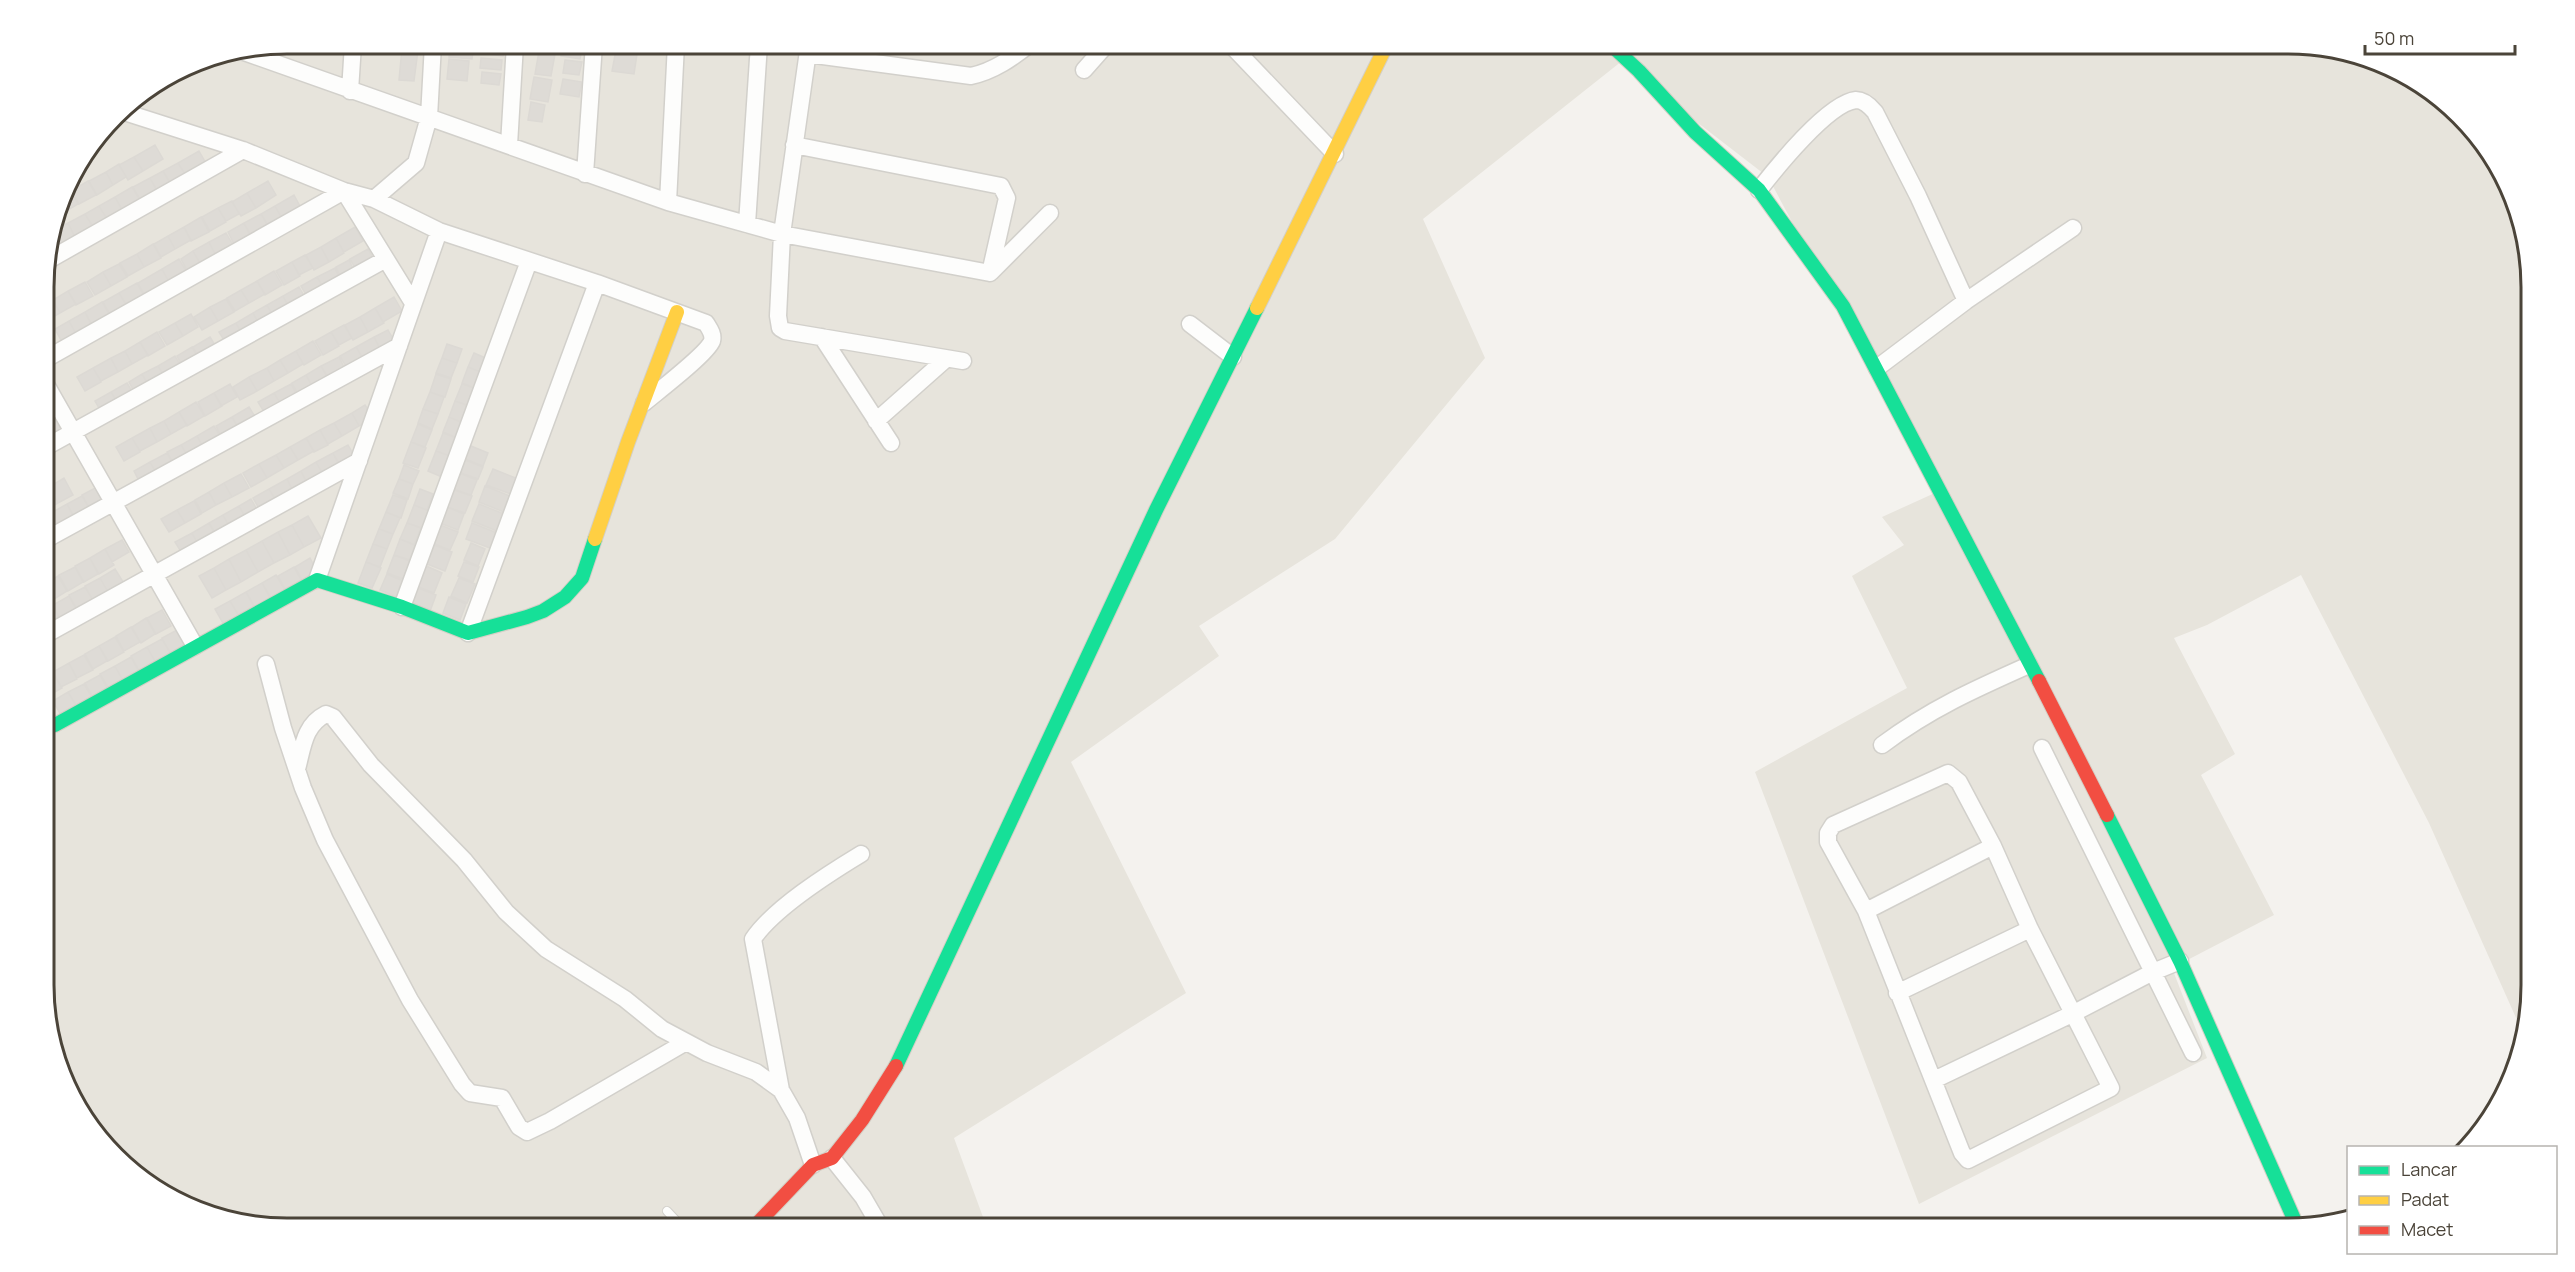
<svg xmlns="http://www.w3.org/2000/svg" width="2575" height="1272" font-family="Manrope,sans-serif">
  <style>
    .residential { fill: #e7e4dc }
    .building { fill: #dedbd6; stroke: #dcd9d4; stroke-width: 1.5 }
    .lines { fill: none; stroke-linecap: round; stroke-linejoin: round }
    .lane-casing { stroke: #d2d0cb; stroke-width: 10 }
    .street-casing { stroke: #d2d0cb; stroke-width: 19 }
    .fast-casing { stroke: #d3cfc5; stroke-width: 16 }
    .slow-casing { stroke: #d3cfc5; stroke-width: 16 }
    .jam-casing { stroke: #d3cfc5; stroke-width: 16 }
    .lane { stroke: #fdfdfc; stroke-width: 8 }
    .street { stroke: #fdfdfc; stroke-width: 16 }
    .fast { stroke: #16e098; stroke-width: 14 }
    .slow { stroke: #ffcf43; stroke-width: 14 }
    .jam { stroke: #f24e42; stroke-width: 14 }
    .rim { fill: none; stroke: #4b4439; stroke-width: 3 }
  </style>
  <rect width="100%" height="100%" fill="#f4f2ee"/>
  <path class="residential" d="M287,44H2288L2395,68L2481,139L2513,194L2529,255L2531,986L2521,1029L2429,823L2301,575L2207,625L2174,638L2235,754L2201,775L2274,915L2172,968L2207,1058L1919,1204L1755,772L1907,688L1852,576L1904,545L1882,517L1937,492L1768,177L1672,103L1627,57L1423,219L1485,358L1335,539L1199,626L1219,656L1071,762L1186,993L954,1138L987,1228H287L180,1204L94,1133L62,1078L46,1017L44,271L69,179L126,104L194,62Z"/>
  <path class="building" d="M451,44H474L472,59L449,57Z
    M481,44H505L503,56L480,53Z
    M531,44H558L557,49Z
    M563,44H583L580,59L561,56Z
    M613,44H637L636,51L613,47Z
    M402,48L418,50L414,81L399,80Z
    M616,50L637,54L634,74L612,71Z
    M539,51L555,54L551,76L535,74Z
    M481,58L502,60L501,70L480,68Z
    M449,59L469,61L467,81L447,79Z
    M565,60L582,62L579,75L563,73Z
    M482,72L501,74L499,85L481,83Z
    M534,77L552,80L548,102L530,99Z
    M563,79L582,82L579,97L560,94Z
    M531,102L545,105L542,122L528,120Z
    M155,145L163,159L143,171L134,157Z
    M199,151L207,165L187,177L178,163Z
    M134,157L143,171L128,180L119,165Z
    M178,163L187,177L172,186L163,171Z
    M119,164L126,177L113,185L106,172Z
    M163,171L170,183L157,191L150,178Z
    M106,172L113,185L97,195L89,181Z
    M150,178L158,192L141,201L133,187Z
    M88,181L96,195L79,204L71,191Z
    M268,181L276,195L256,208L247,193Z
    M132,187L140,201L123,211L115,197Z
    M71,191L78,204L63,213L61,209L65,194Z
    M247,193L256,208L241,216L232,202Z
    M294,195L302,210L283,220L275,206Z
    M115,197L122,210L107,219L99,206Z
    M232,201L239,214L226,221L218,208Z
    M99,206L107,219L93,227L85,214Z
    M275,206L283,220L269,228L261,214Z
    M218,208L226,222L210,231L202,217Z
    M85,214L93,227L75,237L68,223Z
    M261,214L269,227L251,237L244,223Z
    M201,217L209,232L191,241L184,227Z
    M68,223L75,237L59,246L53,236L55,230Z
    M244,223L252,237L235,246L228,232Z
    M184,227L191,240L175,249L168,236Z
    M355,227L363,241L344,252L336,238Z
    M226,233L234,247L216,256L209,242Z
    M168,236L175,249L161,257L154,244Z
    M336,238L344,253L329,262L321,247Z
    M209,242L216,256L201,265L193,251Z
    M153,244L161,258L144,267L137,254Z
    M321,247L329,262L314,270L306,255Z
    M368,249L376,263L358,273L350,259Z
    M193,251L201,265L188,272L181,259Z
    M137,254L144,267L128,276L120,263Z
    M305,255L313,268L299,275L292,262Z
    M179,259L187,273L169,282L162,269Z
    M349,260L354,271L342,280L336,267Z
    M292,262L300,276L284,285L276,271Z
    M119,264L127,277L111,286L103,272Z
    M335,268L340,280L325,290L317,277Z
    M162,269L169,282L145,296L138,283Z
    M274,271L282,285L265,295L257,281Z
    M103,272L111,286L95,295L87,282Z
    M317,277L325,291L309,300L301,286Z
    M257,281L265,294L249,303L241,290Z
    M85,282L93,296L76,305L68,291Z
    M137,283L144,296L127,306L119,293Z
    M299,287L307,301L290,310L283,296Z
    M241,290L249,303L235,311L227,298Z
    M68,291L76,304L60,313L53,300Z
    M119,293L127,307L111,316L103,302Z
    M283,296L290,309L274,318L267,305Z
    M394,297L402,311L383,322L375,308Z
    M226,299L234,312L218,321L210,307Z
    M53,300L60,313L46,321L44,305Z
    M102,302L110,316L92,326L85,312Z
    M267,305L274,318L260,326L253,313Z
    M210,307L218,321L202,330L194,317Z
    M375,308L384,323L368,332L360,317Z
    M85,312L92,325L76,334L69,321Z
    M253,313L260,326L243,336L236,323Z
    M191,314L198,327L183,336L175,323Z
    M360,317L368,332L353,340L345,325Z
    M69,321L76,334L62,342L55,329Z
    M175,323L183,336L167,345L159,332Z
    M236,323L243,336L227,345L219,332Z
    M344,325L352,338L339,345L331,332Z
    M388,330L396,344L382,352L374,337Z
    M157,332L165,346L148,356L140,342Z
    M331,332L339,346L323,355L315,341Z
    M210,337L218,350L200,360L193,347Z
    M374,337L381,351L364,360L356,347Z
    M313,341L321,355L304,365L296,351Z
    M140,342L148,355L132,364L125,351Z
    M447,344L462,349L457,363L442,358Z
    M192,347L199,360L184,369L177,356Z
    M356,347L364,361L348,370L340,356Z
    M125,351L132,364L118,372L111,358Z
    M296,351L303,364L288,373L280,360Z
    M474,353L488,359L483,373L468,367Z
    M175,356L183,370L166,379L158,366Z
    M339,357L346,371L329,380L321,366Z
    M111,358L118,372L101,381L93,368Z
    M442,358L457,363L451,378L436,373Z
    M280,360L288,373L274,381L267,368Z
    M158,366L166,379L150,388L142,374Z
    M321,366L329,379L313,388L306,375Z
    M468,367L483,373L477,389L462,383Z
    M93,368L101,382L85,391L77,377Z
    M267,368L274,381L257,391L249,377Z
    M142,374L150,388L136,395L129,382Z
    M436,374L451,379L445,397L430,392Z
    M306,375L313,388L299,396L292,383Z
    M249,377L257,391L240,400L233,387Z
    M127,383L135,396L119,405L111,392Z
    M230,384L237,397L221,406L214,393Z
    M291,384L298,397L282,406L274,393Z
    M462,384L477,389L470,406L455,401Z
    M111,392L119,405L103,415L95,401Z
    M430,392L444,397L438,414L423,409Z
    M214,393L222,406L205,416L198,402Z
    M274,393L282,406L266,415L258,402Z
    M44,400L54,416L44,421Z
    M455,401L469,406L463,423L449,417Z
    M196,402L204,416L187,426L179,412Z
    M365,405L373,418L359,426L352,413Z
    M249,407L257,420L239,430L232,417Z
    M423,409L438,414L432,429L418,423Z
    M179,412L187,425L171,434L164,421Z
    M352,413L359,426L342,436L334,423Z
    M57,414L68,434L51,444L44,433V421Z
    M232,417L240,430L223,440L216,426Z
    M449,417L463,423L457,438L443,432Z
    M164,421L171,434L157,442L150,428Z
    M334,423L342,436L328,444L320,430Z
    M418,424L432,430L425,447L411,442Z
    M214,426L222,440L205,450L197,436Z
    M150,428L157,442L140,451L132,438Z
    M320,430L328,445L314,452L306,438Z
    M443,433L457,438L450,456L436,451Z
    M197,436L204,449L189,458L181,445Z
    M132,438L140,452L124,461L116,447Z
    M306,438L314,451L298,460L290,447Z
    M411,442L426,448L418,468L403,463Z
    M181,445L189,458L175,466L167,452Z
    M348,445L356,459L340,467L333,453Z
    M471,446L488,453L483,466L465,459Z
    M290,447L298,460L284,468L276,455Z
    M436,451L450,456L442,477L428,471Z
    M167,453L174,466L158,476L150,462Z
    M333,453L341,467L324,476L316,462Z
    M276,455L284,468L267,478L259,464Z
    M465,460L483,467L478,479L461,473Z
    M150,462L158,476L141,485L134,471Z
    M316,462L324,476L308,485L301,471Z
    M259,464L267,478L251,487L243,473Z
    M404,465L419,471L413,484L399,479Z
    M493,469L518,479L511,494L486,485Z
    M301,471L308,485L294,493L287,479Z
    M459,473L477,480L471,495L453,489Z
    M241,474L249,488L232,497L224,483Z
    M64,478L73,495L58,503L49,487Z
    M287,479L294,493L277,502L269,489Z
    M399,479L413,484L408,499L393,493Z
    M224,483L232,497L216,505L209,492Z
    M485,486L510,496L504,512L479,502Z
    M49,487L58,503L45,511V490Z
    M97,487L106,503L91,511L82,495Z
    M269,489L277,503L261,512L253,498Z
    M420,489L433,494L427,510L414,505Z
    M454,490L472,496L465,513L447,507Z
    M209,492L216,505L202,513L195,500Z
    M393,495L407,500L401,518L386,512Z
    M82,496L91,511L76,520L67,504Z
    M251,499L259,513L247,520L239,506Z
    M194,501L201,514L185,523L177,510Z
    M67,504L75,520L60,529L51,513Z
    M479,504L504,514L497,531L472,521Z
    M414,505L429,511L422,528L407,523Z
    M239,506L246,519L230,528L223,515Z
    M447,507L464,514L458,530L440,523Z
    M177,510L185,523L169,532L161,519Z
    M386,512L400,518L393,534L379,529Z
    M50,514L59,529L45,537V517Z
    M223,515L230,528L216,536L209,523Z
    M308,516L321,538L304,547L292,525Z
    M209,523L217,536L199,546L192,533Z
    M407,523L421,528L414,545L400,539Z
    M472,523L497,533L490,548L466,539Z
    M292,525L304,547L290,555L278,532Z
    M440,525L458,532L450,550L432,543Z
    M379,529L393,534L387,549L373,544Z
    M278,532L290,555L274,563L262,541Z
    M192,533L199,546L183,555L175,542Z
    M400,539L415,545L410,560L394,555Z
    M122,540L129,552L112,562L105,549Z
    M262,541L274,563L258,572L246,550Z
    M471,543L485,549L478,566L464,560Z
    M373,544L387,549L380,567L366,562Z
    M434,545L452,552L445,571L427,564Z
    M105,549L114,565L99,574L90,558Z
    M246,550L258,572L241,582L229,559Z
    M394,555L410,561L403,579L387,573Z
    M90,558L98,574L84,582L75,566Z
    M310,558L317,571L302,580L295,567Z
    M229,559L241,582L226,590L214,568Z
    M366,562L381,568L372,588L358,583Z
    M464,562L479,567L473,582L458,576Z
    M424,565L442,573L434,593L416,586Z
    M75,567L83,582L68,591L59,575Z
    M294,567L301,580L285,589L278,576Z
    M214,568L226,590L212,598L199,576Z
    M115,569L125,585L109,594L100,578Z
    M387,574L403,581L397,597L380,590Z
    M276,575L285,590L271,598L262,583Z
    M58,576L67,591L51,601L45,590V584Z
    M100,578L109,594L94,602L85,586Z
    M459,578L475,584L467,603L451,596Z
    M262,583L270,598L254,607L246,592Z
    M85,587L94,602L78,611L69,595Z
    M418,588L436,595L429,614L410,606Z
    M246,592L255,607L239,616L230,601Z
    M69,596L77,611L61,621L53,605Z
    M449,597L466,604L460,620L443,613Z
    M230,601L239,616L224,625L215,609Z
    M52,606L61,621L47,629L45,610Z
    M162,610L171,626L156,634L147,618Z
    M146,618L155,634L141,643L132,627Z
    M131,627L140,642L124,651L116,636Z
    M177,630L187,646L171,655L162,638Z
    M115,637L124,652L108,661L99,646Z
    M162,639L171,654L156,663L147,647Z
    M99,646L107,661L93,669L85,654Z
    M147,647L156,663L140,672L131,656Z
    M84,655L93,670L77,678L69,663Z
    M131,657L139,672L123,681L115,666Z
    M69,663L77,679L61,687L53,672Z
    M115,666L123,681L109,689L100,674Z
    M53,672L62,688L46,697L45,677Z
    M100,675L108,690L93,698L85,683Z
    M84,684L93,699L77,708L68,692Z
    M68,692L78,708L62,717L53,701Z"/>
  <g class="lines">
    <defs>
      <path id="lane" d="M667,1211L683,1228"/>
      <path id="street" d="M1230,44L1335,154
        M244,52L668,202L782,234L809,44
        M808,54L971,76C994,71 1012,58 1030,44
        M1084,70L1107,44
        M350,91L353,44
        M121,111L243,150L344,191L374,199L439,231L597,283L706,323C709,328 714,334 712,341C707,354 657,392 644,403
        M509,145L515,44
        M794,145L1001,186L1007,198L990,273
        M585,174L594,44
        M1759,190C1776,168 1828,103 1856,100C1864,100 1870,106 1875,112L1918,196L1966,301
        M374,199L416,163L429,117L433,44
        M668,202L676,44
        M747,224L759,44
        M47,261L243,150
        M991,272L1050,213
        M1190,324L1233,357
        M822,337L891,443
        M44,360L344,191L413,303
        M963,361L785,331L780,328L778,316L782,234L990,273
        M1877,368L1966,301L2073,228
        M44,381L195,646
        M876,421L946,359
        M44,448L386,259
        M45,540L399,346
        M317,580L439,231
        M402,607L529,261
        M468,633L597,283
        M45,635L359,461
        M266,664L283,728L303,788L325,840L410,1000L462,1084L470,1093L502,1098L519,1127L527,1132L550,1121L686,1042
        M1882,745C1930,709 1975,689 2029,665
        M2042,748L2193,1053
        M297,769C303,747 304,725 326,714L333,717L371,765L464,860L506,912L546,949L625,999L662,1029L707,1053L756,1072L781,1090L797,1118L813,1165
        M1948,773L1959,782L1993,846L2030,929L2111,1088L1968,1160L1962,1153L1866,911L1828,842V833L1833,825Z
        M1866,911L1993,846
        M1897,993L2030,929
        M1934,1080L2074,1013L2153,972L2180,961
        M781,1090L753,939C774,908 828,874 861,854
        M832,1158L863,1197L881,1228"/>
      <path id="fast" d="M1610,44L1639,71L1695,132L1759,190L1843,306L2039,681
        M45,724L55,725L317,580L402,607L468,633L527,617L543,611L565,597L582,578L595,539
        M2107,815L2180,961L2298,1228
        M896,1066L1156,510L1257,308"/>
      <path id="slow" d="M1257,308L1387,44
        M595,539L628,442L677,312"/>
      <path id="jam" d="M2039,681L2107,815
        M753,1228L813,1165L832,1158L862,1120L896,1066"/>
    </defs>
    <use href="#lane" class="lane-casing"/>
    <use href="#street" class="street-casing"/>
    <use href="#fast" class="fast-casing"/>
    <use href="#slow" class="slow-casing"/>
    <use href="#jam" class="jam-casing"/>
    <use href="#lane" class="lane"/>
    <use href="#street" class="street"/>
    <use href="#fast" class="fast"/>
    <use href="#slow" class="slow"/>
    <use href="#jam" class="jam"/>
  </g>
  <path d="M0 0H2575V1272H0ZM287 54H2288A233 233 0 0 1 2521 287V985A233 233 0 0 1 2288 1218H287A233 233 0 0 1 54 985V287A233 233 0 0 1 287 54Z" fill="#fff" fill-rule="evenodd"/>
  <path class="rim" d="M287 54H2288A233 233 0 0 1 2521 287V985A233 233 0 0 1 2288 1218H287A233 233 0 0 1 54 985V287A233 233 0 0 1 287 54Z"/>
  <rect x="2347" y="1146" width="210" height="108" fill="#ffffff" stroke="#b7b4b0" stroke-width="1.5"/>
  <rect x="2359" y="1166" width="30" height="9" fill="#16e098" stroke="#b7b4b0" stroke-width="1.5"/>
  <text x="2401" y="1176" font-size="18" fill="#4b4439">Lancar</text>
  <rect x="2359" y="1196" width="30" height="9" fill="#ffcf43" stroke="#b7b4b0" stroke-width="1.5"/>
  <text x="2401" y="1206" font-size="18" fill="#4b4439">Padat</text>
  <rect x="2359" y="1226" width="30" height="9" fill="#f24e42" stroke="#b7b4b0" stroke-width="1.5"/>
  <text x="2401" y="1236" font-size="18" fill="#4b4439">Macet</text>
  <path d="M2365 45v9h150v-9" fill="none" stroke="#4b4439" stroke-width="3"/>
  <text x="2374" y="45" font-size="18" fill="#4b4439" stroke="#ffffff" stroke-width="4.5" paint-order="stroke">50 m</text>
</svg>
